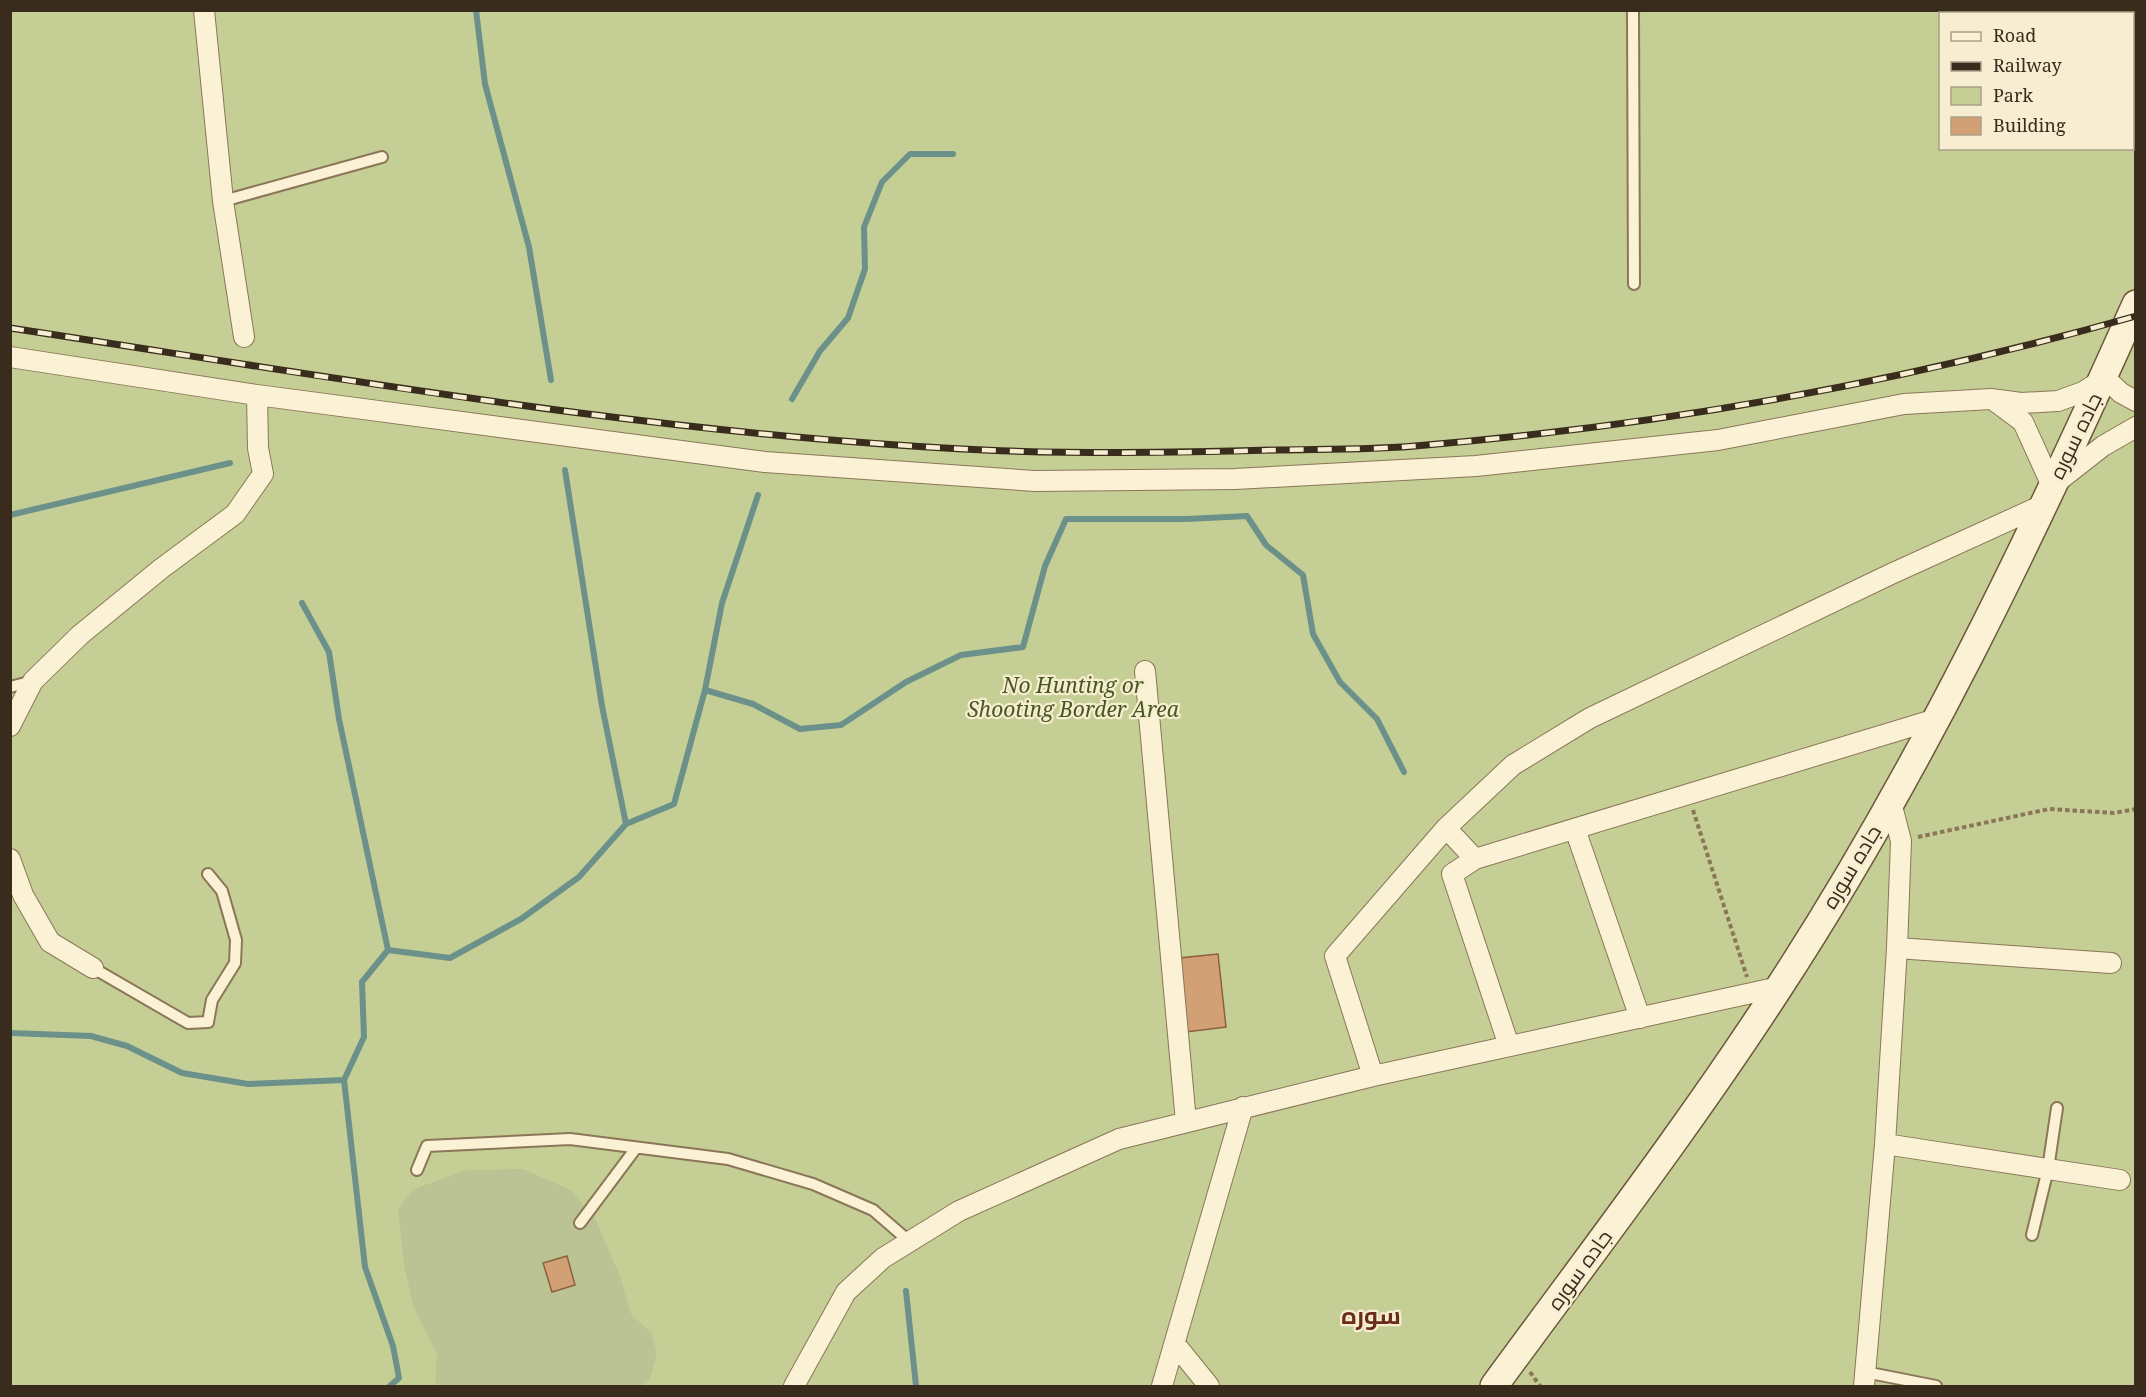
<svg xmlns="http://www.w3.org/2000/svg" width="2146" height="1397" font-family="'Noto Serif',Cairo,serif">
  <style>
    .green { fill: #c5cf95; fill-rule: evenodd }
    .cemetery { fill: #bbc394 }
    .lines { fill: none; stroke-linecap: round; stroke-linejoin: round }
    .stream { stroke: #6b918a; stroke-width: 6 }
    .building { fill: #d1a075; stroke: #8c603c; stroke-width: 1.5 }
    .lane-casing { stroke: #8b7658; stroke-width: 14 }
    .street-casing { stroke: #8b7658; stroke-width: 22 }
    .secondary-casing { stroke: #6d563b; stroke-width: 30 }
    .path { stroke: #8b7658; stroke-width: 4; stroke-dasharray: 4.5 3; stroke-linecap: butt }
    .lane { stroke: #fbf1d5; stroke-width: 10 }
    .street { stroke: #fbf1d5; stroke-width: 20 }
    .secondary { stroke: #fbf1d5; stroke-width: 27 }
    .rail-casing { stroke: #3a2c1d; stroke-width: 7 }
    .rail { stroke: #f7eed1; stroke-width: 4.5; stroke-dasharray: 14; stroke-linecap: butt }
    .labels { text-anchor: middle; stroke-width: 4.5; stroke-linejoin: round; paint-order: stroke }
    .street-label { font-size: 21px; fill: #3a2c1d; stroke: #f7eed1 }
    .park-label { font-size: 21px; font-style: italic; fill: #475822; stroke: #f7eed1 }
    .quarter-label { font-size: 24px; font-weight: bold; fill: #692e1a; stroke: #f7eed1 }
  </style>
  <rect width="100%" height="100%" fill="#f0e5c1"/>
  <path class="green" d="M11,11H2135V1386H11ZM1940,14H2132V148H1940Z"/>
  <path class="cemetery" d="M523,1169L571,1190L596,1220L621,1279L631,1314L652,1334L657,1353L650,1379L643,1386H435L437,1354L414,1308L404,1266L398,1208L414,1189L467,1170Z"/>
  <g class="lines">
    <path class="stream" d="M476,10L485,84L529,247L551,380
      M792,399L820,351L848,318L865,269L864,227L882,182L910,154H953
      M565,470L602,706L626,824
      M10,515L230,463
      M302,603L329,652L339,719L388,950
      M705,690L753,704L800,729L841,725L906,682L961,655L1023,647L1045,566L1066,519H1187L1247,516L1266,545L1303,575L1313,634L1340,682L1377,719L1404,772
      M10,1033L91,1036L127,1046L182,1073L248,1084L344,1080
      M906,1291L916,1386
      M390,1386L399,1378L393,1346L365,1267L344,1080L364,1037L362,982L388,950L450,958L521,919L579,877L626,824L674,804L705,690L722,603L758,495"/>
  </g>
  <path class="building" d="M1218,954L1226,1027L1186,1032L1179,958Z
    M567,1256L575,1285L552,1292L543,1263Z"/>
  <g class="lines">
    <defs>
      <path id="lane" d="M1633,10L1634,284
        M223,201L382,157
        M10,687L33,681
        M93,968L188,1023L208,1022L212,1000L235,963L236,940L222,891L208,874
        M417,1170L427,1146L570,1139L728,1159L813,1184L873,1210L910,1242
        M580,1223L636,1148
        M2032,1235L2048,1169L2057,1108
        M1865,1372L1936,1386"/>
      <path id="street" d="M204,10L223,201L244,337
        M10,357L257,395L765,462L1035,481L1235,479L1476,466L1718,440L1904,404L1991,399L2021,403L2058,401L2083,392L2105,378L2121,393L2136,401
        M1996,402L2023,422L2052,486L2103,446L2136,427
        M1145,671L1186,1122
        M10,726L33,681L80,635L162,568L235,514L263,474L258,448L257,395
        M1446,828L1475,859L1936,719
        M1575,829L1640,1018
        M10,859L23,895L50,942L93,968
        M1475,859L1452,874L1509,1046
        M1897,948L2111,963
        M1373,1076L1335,956L1446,828L1513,765L1590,718L1891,574L2045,504
        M1885,1144L2120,1180
        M1175,1344L1209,1386
        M794,1386L846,1292L883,1258L959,1211L1119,1139L1373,1076L1779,987
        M1162,1386L1243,1107
        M1864,1386L1885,1144L1897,948L1901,841L1891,802"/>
      <path id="secondary" d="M1494,1386C1590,1255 1689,1126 1778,989C1919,773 2031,539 2136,304"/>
    </defs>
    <use href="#lane" class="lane-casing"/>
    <use href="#street" class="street-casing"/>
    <use href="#secondary" class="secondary-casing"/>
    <path class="path" d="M1693,810L1747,977
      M1918,837L2049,809L2114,813L2136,809
      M1530,1372L1540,1386"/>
    <use href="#lane" class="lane"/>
    <use href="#street" class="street"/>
    <use href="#secondary" class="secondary"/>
    <defs>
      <path id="rail" d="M10,328C333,377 657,435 984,450C1080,454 1178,453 1275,450C1321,449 1369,450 1415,446C1658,426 1901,383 2136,316"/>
    </defs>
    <use href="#rail" class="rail-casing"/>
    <use href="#rail" class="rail"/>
  </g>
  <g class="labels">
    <g class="street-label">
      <text transform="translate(2076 436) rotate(-64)" y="7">جاده سوره</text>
      <text transform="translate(1852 867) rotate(-59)" y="7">جاده سوره</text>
      <text transform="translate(1580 1270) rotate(-54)" y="7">جاده سوره</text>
    </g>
    <g class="park-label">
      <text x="1073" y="693">No Hunting or<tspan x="1073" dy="24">Shooting Border Area</tspan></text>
    </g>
    <g class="quarter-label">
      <text x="1371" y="1324">سوره</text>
    </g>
  </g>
  <rect width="2146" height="1397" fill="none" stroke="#3a2c1d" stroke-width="24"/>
  <rect x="1939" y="12" width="195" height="138" fill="#f7eed1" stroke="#aba089" stroke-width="1.5"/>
  <rect x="1951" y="32" width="30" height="9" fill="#fbf1d5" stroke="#aba089" stroke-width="1.5"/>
  <text x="1993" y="42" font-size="18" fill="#3a2c1d">Road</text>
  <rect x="1951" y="62" width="30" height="9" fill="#3a2c1d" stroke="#aba089" stroke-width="1.5"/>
  <text x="1993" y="72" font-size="18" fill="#3a2c1d">Railway</text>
  <rect x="1951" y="87" width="30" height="18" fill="#c5cf95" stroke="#aba089" stroke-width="1.5"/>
  <text x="1993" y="102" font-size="18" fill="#3a2c1d">Park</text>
  <rect x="1951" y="117" width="30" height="18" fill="#d1a075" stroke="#aba089" stroke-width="1.5"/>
  <text x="1993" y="132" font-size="18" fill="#3a2c1d">Building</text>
</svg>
